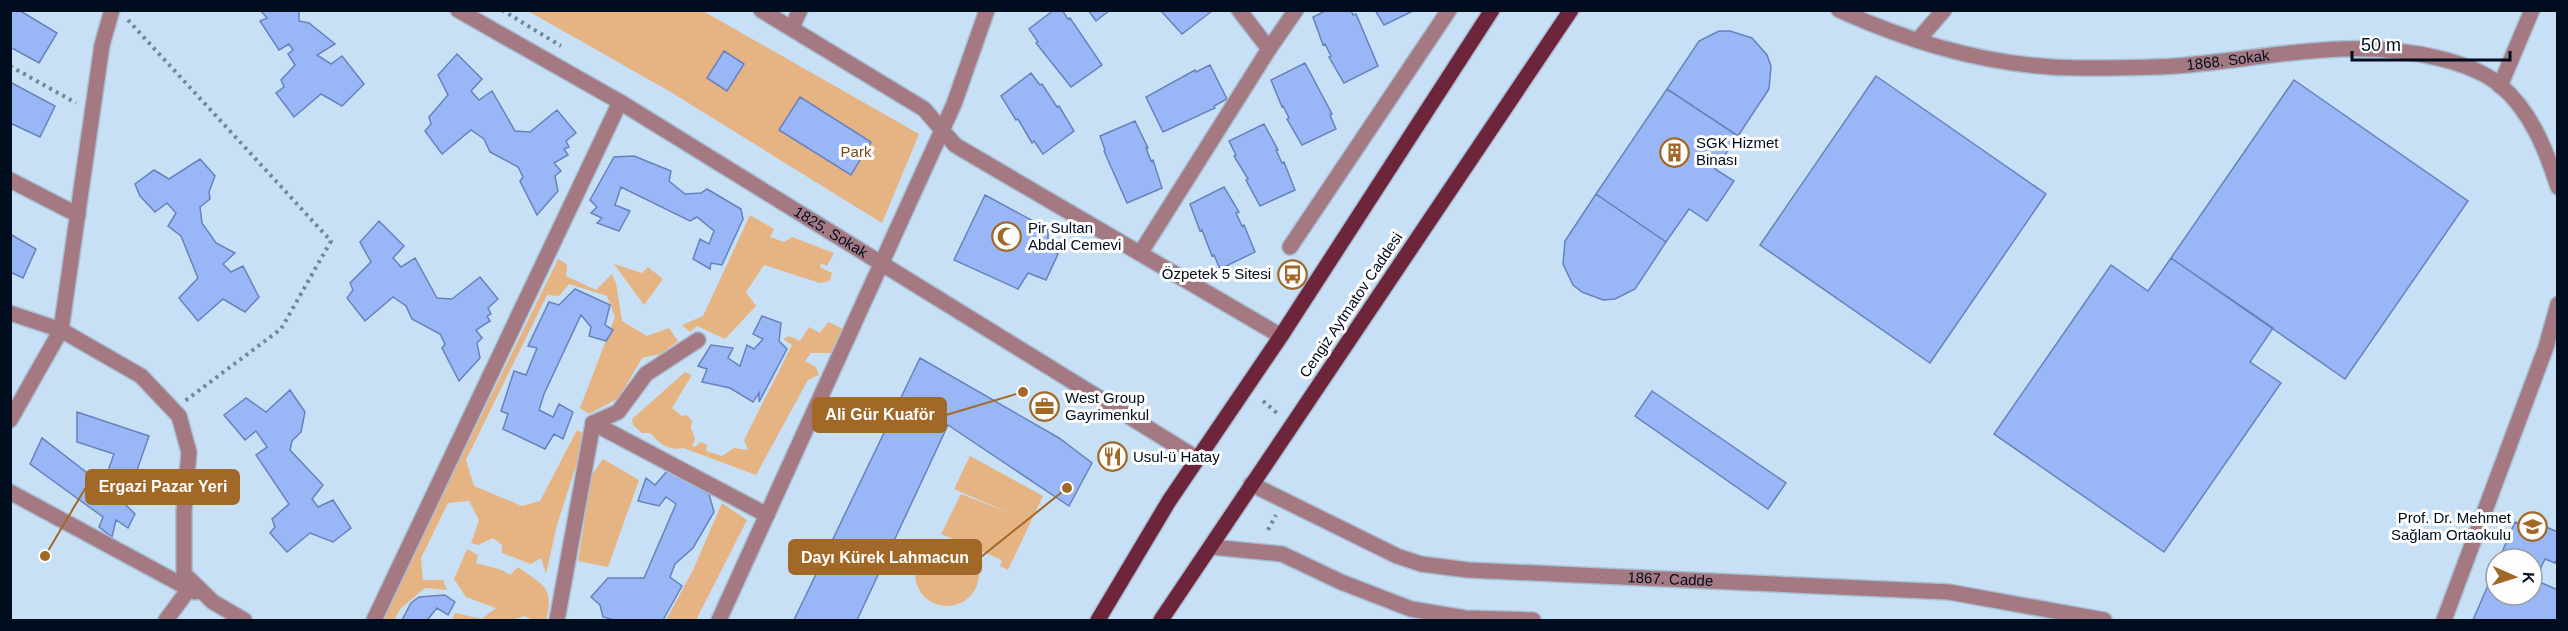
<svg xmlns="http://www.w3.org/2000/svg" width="2568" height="631" font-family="Helvetica,sans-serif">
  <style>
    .green { fill: #e6b383 }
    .building { fill: #99b7f6; stroke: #6682bd; stroke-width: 1.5 }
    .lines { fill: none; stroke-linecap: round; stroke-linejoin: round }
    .minor-casing { stroke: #a8bed3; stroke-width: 18 }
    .major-casing { stroke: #a8bed3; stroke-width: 18 }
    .path { stroke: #728699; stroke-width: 4; stroke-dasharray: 3 4.5; stroke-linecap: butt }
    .minor { stroke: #a47982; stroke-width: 15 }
    .major { stroke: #6d253b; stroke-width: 15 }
    .labels { text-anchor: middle; stroke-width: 6; stroke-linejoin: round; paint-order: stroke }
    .street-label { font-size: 15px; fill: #000d1f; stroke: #fdfdfd }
    .poi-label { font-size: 15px; fill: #000d1f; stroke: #fdfdfd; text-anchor: start }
    .park-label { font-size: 15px; fill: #794a14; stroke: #fdfdfd }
    .leader { fill: none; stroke: #a26828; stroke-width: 2 }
    .callout-dot { fill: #a26828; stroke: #fdfdfd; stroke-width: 2 }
    .callout { fill: #a26828; stroke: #a26828; stroke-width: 2 }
    .callout-label { font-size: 16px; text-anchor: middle; font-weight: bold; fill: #fff }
  </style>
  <rect width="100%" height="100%" fill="#c8e0f5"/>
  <path class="green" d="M528,11H703L919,134L882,223L669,91Z
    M750,215L774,229L770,237L784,242L792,237L834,253L827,266L821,263L820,267L832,273L830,281L820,283L764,265L746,292L756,306L725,339L697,326L690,332L682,325L703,316Z
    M558,259L567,264L566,276L596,290L612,274L616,283L622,321L647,336L669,328L678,341L661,354L642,358L619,398L589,414L580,408L615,317L607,296L569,284L559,296L547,295L466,460L474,486L522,506L540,501L577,430L586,435L557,525L546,574L541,558L531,564L502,553V545L493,538L478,545L471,543L479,520L469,501L448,503L421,558L423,580H443L447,590L425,588L401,608L394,620H381Z
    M614,264L642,273L648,267L663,279L644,305Z
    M828,322L846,330L833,353H811L805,361L816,367L819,375L808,380L756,475L683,448C668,451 660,444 650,433H642L633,425L632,419L685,372L692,375L672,408L682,416L687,415L692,421L691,428L695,439L692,446L695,447L700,442L707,445L706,451L722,456L734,448L748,450L744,440L792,345L783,339L789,336L800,341L809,327L820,333Z
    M970,456L1043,496L1008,570L1000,566L1002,560L941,534L961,494L1012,514L954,489Z
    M603,459L639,480L608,567L578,561L592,475Z
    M722,503L747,520L696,620H666L693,570Z
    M915 574a32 32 0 1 1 64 0a32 32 0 1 1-64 0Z
    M467,549L478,555L476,563L502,570L510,575L518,567C542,585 555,586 546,620H533L525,616L512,620H452L455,613L482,619L496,608L466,597L454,579Z"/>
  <path class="building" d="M10,10H19L57,33L39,63L10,47Z
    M260,10H299V21L309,23L335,44L317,55L331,64L342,56L364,84L342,106L321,94L294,117L276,93L284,87L281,80L295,65L288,54L293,50L289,44L279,50L260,21L267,18Z
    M1054,10H1062L1068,19L1070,18L1102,65L1071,87L1036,43L1038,42L1029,29Z
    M1088,10H1110L1096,21Z
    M1164,10H1212V11L1182,34L1162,12Z
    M1327,10H1351L1353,15L1356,14L1378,66L1344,83L1329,57L1331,56L1325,44L1323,45L1313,17Z
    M1375,10H1415L1384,25Z
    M1719,31H1730L1752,38L1767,55L1771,66L1769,89L1738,136L1667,89L1699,41Z
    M724,51L744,64L727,91L707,78Z
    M457,54L482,79L471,91L479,100L492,91L515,131L530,132L557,110L576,133L566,141L569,147L564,149L568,155L554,163L561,171L555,176L558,191L537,215L520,181L523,177L518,167L490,152L484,139L471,130L442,154L425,131L431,124L429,117L448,95L438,75Z
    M1305,63L1332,114L1330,115L1336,129L1302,145L1287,119L1289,118L1283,106L1282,107L1271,80Z
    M1210,65L1227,99L1214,106L1215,108L1163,132L1146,97L1195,70L1196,72Z
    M1031,73L1040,85L1042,84L1057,107L1059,106L1074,131L1043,154L1034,141L1032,143L1018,119L1016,120L1001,96Z
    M1876,76L2046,194L1930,363L1760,245Z
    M2294,80L2468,201L2345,379L2171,258Z
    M10,82L55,106L40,137L10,123Z
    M1667,89L1738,136L1715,169L1734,181L1707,221L1689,209L1666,242L1596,194Z
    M800,97L871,142L851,175L779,130Z
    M1135,121L1148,148H1146L1151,161L1153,160L1162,188L1127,203L1104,151L1105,150L1100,136Z
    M1264,124L1278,150H1276L1282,163L1284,162L1295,190L1260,206L1246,180L1248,179L1234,156L1236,155L1229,141Z
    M634,156L671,171L669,181L685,194L701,193L707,189L741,209L743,219L722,265L711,263L710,269L693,259L700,239L709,244L714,231L697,217L690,221L621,187L615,205L630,211L619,231L597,223L602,218L591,213L597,207L590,200L614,157Z
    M200,159L215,176L209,192L210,199L200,207L202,223L216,243L235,253L223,264L231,272L243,266L259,297L245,312L223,299L198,321L179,298L198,278L181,236L168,226L176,213L167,203L155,212L140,196L135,184L154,170L169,179Z
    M1224,187L1239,212L1236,213L1242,226L1244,225L1255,252L1220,269L1214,255L1212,256L1202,230L1200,231L1190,204Z
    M1596,194L1666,242L1635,289L1615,299L1603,300L1582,292L1573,285L1563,264L1565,241Z
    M985,195L1048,229V244L1058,254L1046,280L1028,273L1018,289L954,260Z
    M379,221L404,246L393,258L401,267L415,258L437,298L452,299L480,277L498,299L488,308L491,314L487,316L490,321L476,330L482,338L477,343L480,358L459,381L442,348L445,344L440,334L412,319L406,306L393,297L365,321L347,298L353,290L350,283L371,262L360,242Z
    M10,234L36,249L23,278L10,272Z
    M2171,258L2273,328L2250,362L2281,383L2164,552L1994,434L2111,265L2148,291Z
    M575,289L610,305L605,325L613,330L606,341L589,336L591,327L581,315L544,394L539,410L553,417L559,404L573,412L563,439L554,434L545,449L503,429L508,414L501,411L514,371L526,375L537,348L528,346L549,302L559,305Z
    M762,316L781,323L779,341L787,349L759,402V393L753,402L730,388L702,382L707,369L698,366L711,345L733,348L728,358L740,366L747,345L754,349L763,339L753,334Z
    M920,358L1059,438L1092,463L1069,506L948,425L857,620H794Z
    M290,390L305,412L301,432L292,441L290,450L323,485L312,499L318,507L333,500L351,528L333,542L310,533L287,552L270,533L275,527L272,519L289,504L256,455L267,447L256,431L245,440L224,415L246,398L266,412Z
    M1652,391L1786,483L1768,509L1635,416Z
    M77,412L149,436L125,504L135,514L128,528L116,520L112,537L99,527L103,517L30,464L42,438L103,485L114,454L77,442Z
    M668,470L709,494L714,512L693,548L675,564L670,577L682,586L663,620H614L603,617L600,605L591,597L608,578H644L676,504L666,497L659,506L638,501L646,478L655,485Z
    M2515,522L2536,531L2539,524L2558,532V557L2555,563L2545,559L2535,580L2558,590V620H2473L2496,567V595H2532V559H2499Z
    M445,595L455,602L448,615L437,608L428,619L431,620H402L411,603L419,597Z"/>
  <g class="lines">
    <defs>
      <g id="minor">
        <path id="s1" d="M458,10L620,102L1198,459"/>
        <path d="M761,10L924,109L955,145L965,151L1281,336"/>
        <path id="s2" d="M1839,10C1914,44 1998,68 2081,68C2112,68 2144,68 2176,66C2264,59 2350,36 2438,58C2459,63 2483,71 2500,85C2531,111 2546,150 2558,187"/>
        <path d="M792,27L800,10"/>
        <path d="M1918,40L1944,10"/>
        <path d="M1269,49L1296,10"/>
        <path d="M2500,86L2532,10"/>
        <path d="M10,180L78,215"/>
        <path d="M1290,247L1449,10"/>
        <path d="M1141,252L1269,49L1239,10"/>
        <path d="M10,313L61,330L141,376L179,416L189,452L184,511V574L213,602L244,620"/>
        <path d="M10,420L61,330L102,45L112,10"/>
        <path d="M593,423L767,515"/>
        <path id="s3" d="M1251,484L1397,556L1421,564L1468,570L1949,592L2104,620"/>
        <path d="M10,492L195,592"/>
        <path d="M1211,547L1282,554L1341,582L1411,609L1465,618L1533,620"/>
        <path d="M166,620L189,589"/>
        <path d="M374,620L620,102"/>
        <path d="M557,620L593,423L618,412L646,374L698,340"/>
        <path d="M719,620L954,104L987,10"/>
        <path d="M2444,620L2546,347L2558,304"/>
      </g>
      <path id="major" d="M1098,620L1169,501L1281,336L1492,10
        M1161,620L1571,10"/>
    </defs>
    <use href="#minor" class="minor-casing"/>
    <use href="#major" class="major-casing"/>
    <path class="path" d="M502,10L561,46
      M128,20L331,241L281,329L185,401
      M10,66L76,103
      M1263,401L1277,413
      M1268,530L1276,515"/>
    <use href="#minor" class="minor"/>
    <use href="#major" class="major"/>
  </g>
  <defs>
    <symbol id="building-ring" viewBox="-11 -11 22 22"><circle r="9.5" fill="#fdfdfd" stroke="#a26828" stroke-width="1.5"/><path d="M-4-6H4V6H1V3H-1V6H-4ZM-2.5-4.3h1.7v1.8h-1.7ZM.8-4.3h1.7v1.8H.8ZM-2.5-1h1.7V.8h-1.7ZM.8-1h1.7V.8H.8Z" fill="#a26828"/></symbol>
    <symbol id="mosque-ring" viewBox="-11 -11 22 22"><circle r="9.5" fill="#fdfdfd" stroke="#a26828" stroke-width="1.5"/><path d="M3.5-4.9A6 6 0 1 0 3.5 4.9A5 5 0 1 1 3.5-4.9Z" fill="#a26828"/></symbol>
    <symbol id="bus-ring" viewBox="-11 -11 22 22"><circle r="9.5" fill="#fdfdfd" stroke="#a26828" stroke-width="1.5"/><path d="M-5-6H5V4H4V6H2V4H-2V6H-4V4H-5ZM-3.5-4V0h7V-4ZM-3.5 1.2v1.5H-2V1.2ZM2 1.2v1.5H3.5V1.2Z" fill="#a26828"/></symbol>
    <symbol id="office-ring" viewBox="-11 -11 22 22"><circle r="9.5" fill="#fdfdfd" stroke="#a26828" stroke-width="1.5"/><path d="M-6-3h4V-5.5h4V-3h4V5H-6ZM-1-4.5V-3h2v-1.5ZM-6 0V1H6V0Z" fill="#a26828"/></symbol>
    <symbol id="restaurant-ring" viewBox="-11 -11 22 22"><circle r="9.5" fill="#fdfdfd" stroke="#a26828" stroke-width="1.5"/><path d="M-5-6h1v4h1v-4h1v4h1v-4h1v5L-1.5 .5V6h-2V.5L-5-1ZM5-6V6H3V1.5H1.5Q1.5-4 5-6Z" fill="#a26828"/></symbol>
    <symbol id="school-ring" viewBox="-11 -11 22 22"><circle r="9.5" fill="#fdfdfd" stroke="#a26828" stroke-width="1.5"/><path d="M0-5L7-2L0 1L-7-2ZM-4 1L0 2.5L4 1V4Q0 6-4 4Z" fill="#a26828"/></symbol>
  </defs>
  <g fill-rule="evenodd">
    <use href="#building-ring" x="1658" y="136" width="33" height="33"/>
    <use href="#mosque-ring" x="990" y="220" width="33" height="33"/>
    <use href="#bus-ring" x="1276" y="258" width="33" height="33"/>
    <use href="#office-ring" x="1028" y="390" width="33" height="33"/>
    <use href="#restaurant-ring" x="1096" y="440" width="33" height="33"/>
    <use href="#school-ring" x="2516" y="510" width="33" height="33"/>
  </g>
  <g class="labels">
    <g class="street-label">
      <text dy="5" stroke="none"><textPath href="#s2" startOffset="398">1868. Sokak</textPath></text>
      <text dy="5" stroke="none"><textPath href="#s1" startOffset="434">1825. Sokak</textPath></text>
      <text transform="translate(1351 305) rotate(-56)" y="5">Cengiz Aytmatov Caddesi</text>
      <text dy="5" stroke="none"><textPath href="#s3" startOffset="438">1867. Cadde</textPath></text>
    </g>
    <g class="poi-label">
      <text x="1696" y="148">SGK Hizmet<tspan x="1696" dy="17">Binası</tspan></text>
      <text x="1028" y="233">Pir Sultan<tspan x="1028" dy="17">Abdal Cemevi</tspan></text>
      <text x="1271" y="279" text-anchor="end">Özpetek 5 Sitesi</text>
      <text x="1065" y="403">West Group<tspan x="1065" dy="17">Gayrimenkul</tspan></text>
      <text x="1133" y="462">Usul-ü Hatay</text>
      <text x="2511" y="523" text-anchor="end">Prof. Dr. Mehmet<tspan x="2511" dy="17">Sağlam Ortaokulu</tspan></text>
    </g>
    <g class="park-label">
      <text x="856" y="157">Park</text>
    </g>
  </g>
  <path class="leader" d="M1023 392L946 415M45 556L86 487M1067 488L981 557"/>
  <g class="callout-dot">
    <circle cx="1023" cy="392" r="6"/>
    <circle cx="45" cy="556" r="6"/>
    <circle cx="1067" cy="488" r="6"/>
  </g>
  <g class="callout">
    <rect x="813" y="398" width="133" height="34" rx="6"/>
    <rect x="86" y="470" width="153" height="34" rx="6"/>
    <rect x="789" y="540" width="192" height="34" rx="6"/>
  </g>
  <g class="callout-label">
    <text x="880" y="420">Ali Gür Kuaför</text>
    <text x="163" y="492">Ergazi Pazar Yeri</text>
    <text x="885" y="563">Dayı Kürek Lahmacun</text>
  </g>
  <rect width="2568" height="631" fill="none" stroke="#000d1f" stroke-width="24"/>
  <g transform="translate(2514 577) rotate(93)"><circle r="28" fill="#fdfdfd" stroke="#989da4" stroke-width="1.5"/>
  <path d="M0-4.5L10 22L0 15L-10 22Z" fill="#a26828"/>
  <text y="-9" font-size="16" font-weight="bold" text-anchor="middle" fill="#000d1f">K</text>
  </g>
  <path d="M2352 51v9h158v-9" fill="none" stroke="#000d1f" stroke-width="3"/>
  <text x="2361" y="51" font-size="18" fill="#000d1f" stroke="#fdfdfd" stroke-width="4.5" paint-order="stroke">50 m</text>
</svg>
